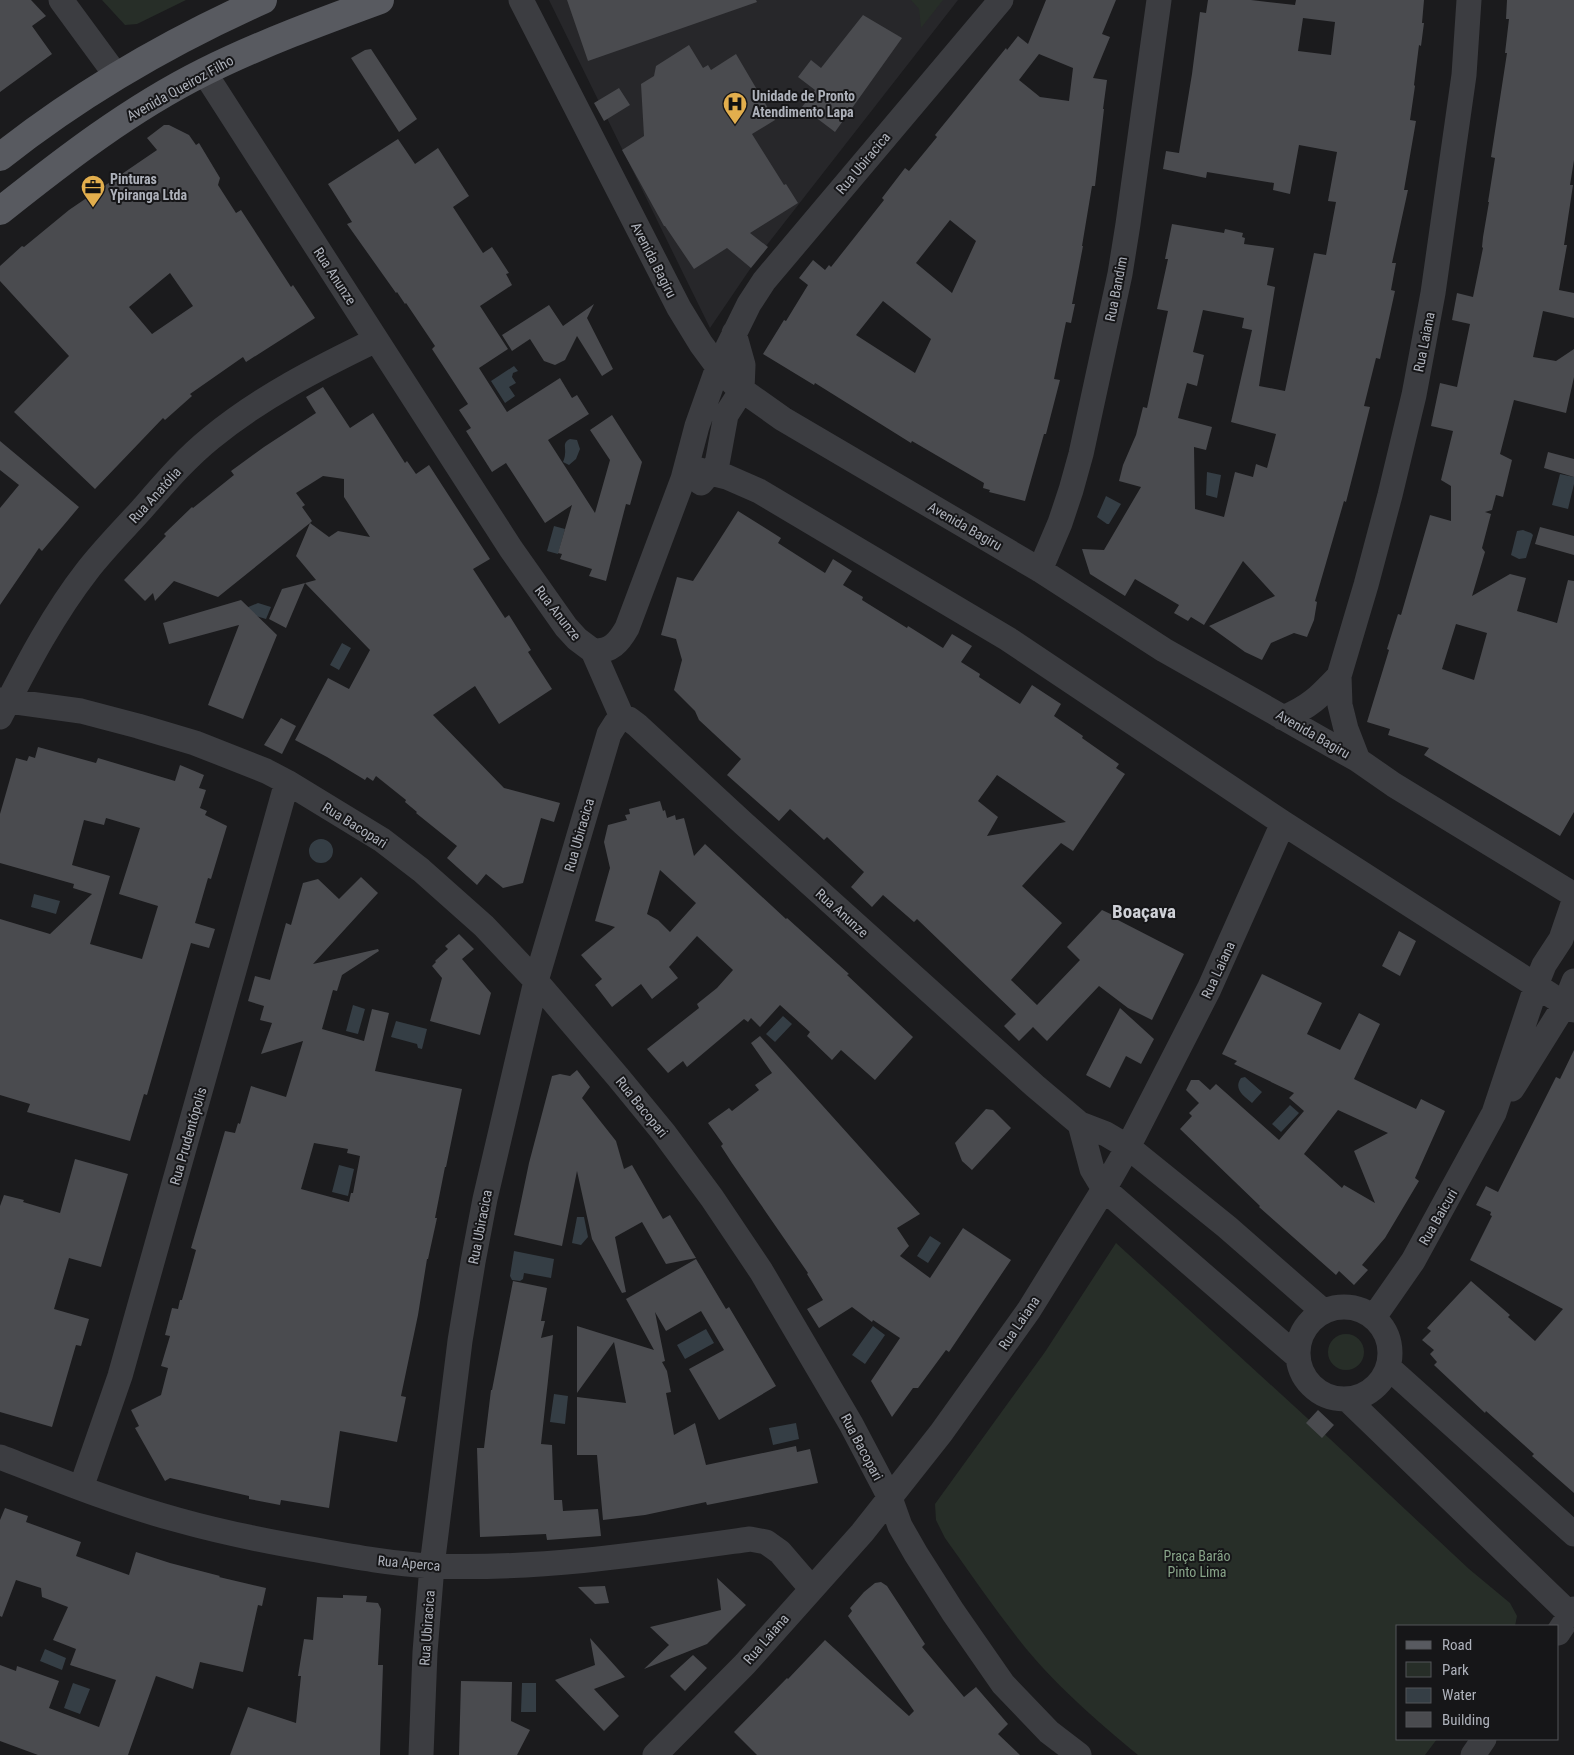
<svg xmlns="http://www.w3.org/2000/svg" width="1574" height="1755" font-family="'Roboto Condensed',sans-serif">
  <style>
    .built { fill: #27272a }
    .green { fill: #272e28 }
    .water { fill: #353e45 }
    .building { fill: #4a4b4f; fill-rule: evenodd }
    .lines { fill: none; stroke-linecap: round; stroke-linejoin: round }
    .street { stroke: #3c3d41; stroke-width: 25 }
    .primary { stroke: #585a60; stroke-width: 28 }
    .labels { text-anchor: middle; stroke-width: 4; stroke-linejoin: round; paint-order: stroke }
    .street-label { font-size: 14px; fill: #aeb2bb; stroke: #161618 }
    .poi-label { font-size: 14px; font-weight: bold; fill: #aeb2bb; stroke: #161618; text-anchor: start }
    .park-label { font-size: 14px; fill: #88a489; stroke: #161618 }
    .district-label { font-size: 19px; font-weight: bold; fill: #cfd1d7; stroke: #161618 }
  </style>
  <rect width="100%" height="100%" fill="#1b1b1d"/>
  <path class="built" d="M549,0H958L763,250L710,328Z"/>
  <path class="green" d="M102,0H186L137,24L125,25Z
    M911,0H943L921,28L919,9Z
    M1116,1243L1330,1439L1469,1569L1510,1603L1517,1616L1515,1626H1398V1739H1437L1425,1755H1138C1098,1722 1052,1682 1020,1641C994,1608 970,1573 945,1538L936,1520L935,1504L1045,1352Z
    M1328 1352a18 18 0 1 1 36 0a18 18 0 1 1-36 0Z"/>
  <path class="water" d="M514,366L518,371L513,373L512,377L516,383L509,387L515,396L505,403L491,381Z
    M570,439L577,440L580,449L576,459L569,465L563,462C564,459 565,457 565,454C566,447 562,443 570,439Z
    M1207,472L1221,475L1217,498L1206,495Z
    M1560,474L1574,477V484L1568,509L1552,505Z
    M1106,496L1121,504L1109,524H1107L1097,517Z
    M554,526L565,529L558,554L547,551Z
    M1523,530L1531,533L1533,535L1526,558L1519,559L1511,555L1517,531Z
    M258,603L271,607L266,619L256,616L246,608Z
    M342,643L351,648L339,670L330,665Z
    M309 851a12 12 0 1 1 24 0a12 12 0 1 1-24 0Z
    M34,894L60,901L56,914L31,907Z
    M353,1005L365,1009L358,1034L346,1031Z
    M783,1016L792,1024L775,1042L766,1034Z
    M396,1021L427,1029L422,1049L418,1048L417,1044L391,1037Z
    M1245,1077L1262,1092L1252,1103C1244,1096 1233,1089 1241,1078Z
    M1290,1105L1299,1113L1281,1132L1272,1124Z
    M339,1165L354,1169L348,1196L332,1192Z
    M577,1217H584L588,1237L581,1245L572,1243Z
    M930,1236L941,1243L928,1263L917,1256Z
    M514,1251L554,1259L551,1278L524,1273L523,1279L520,1281L512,1280L510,1276Z
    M873,1326L885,1335L865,1364L852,1355Z
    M706,1329L714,1343L685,1359L677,1345Z
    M554,1394L568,1396L565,1424L550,1422Z
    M796,1423L799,1439L773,1445L769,1428Z
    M45,1649L66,1658L62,1670L40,1661Z
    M73,1683L90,1689L80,1714L64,1708Z
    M522,1683H536V1712H521Z"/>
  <path class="building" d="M0,0H31L46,16L32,26L52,54L0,92Z
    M567,0H756L757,2L588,61Z
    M1046,0H1116L1102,34L1110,37L1093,78L1107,80L1103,109H1104L1095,186H1092L1082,246H1083L1072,304H1075L1071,323L1066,322L1054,379L1060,380L1046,434H1044L1025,501L989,492L990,490L983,488L984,483L912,441L911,443L815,383L814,385L763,354L784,320L786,321L808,285L799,278L813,260L825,270L829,265L831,267L884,200L882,198L905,168L909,171L937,137L935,135L1006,48L1007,50L1018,36L1028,44ZM1039,54L1073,68L1069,101L1040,97L1019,80ZM950,220L976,241L952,293L916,263ZM883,301L931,339L915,373L856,335Z
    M1208,0H1251L1295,5L1296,0H1424L1422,23H1424L1421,46L1419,45L1414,85L1415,86L1410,120L1416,121L1404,190H1408L1392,263H1396L1391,290L1395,291L1380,359L1376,358L1364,406L1370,407L1357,459L1346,502L1344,501L1315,601L1317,602L1314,620L1307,637L1294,633L1271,643L1262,660L1245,652L1209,626L1275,596L1243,561L1204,625L1191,617L1188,621L1174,613L1179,605L1135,579L1125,596L1090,574L1082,549L1104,550L1141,487L1119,481L1123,465L1136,435L1143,407L1147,408L1168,311L1157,309L1168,259H1165L1172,224L1224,233L1225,229L1243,233L1242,237L1245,238L1244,244L1274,248L1267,285L1275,287L1259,386L1285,391L1314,253L1326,255L1336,202L1328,201L1337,152L1299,145L1290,194L1273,190L1274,183L1207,172L1206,178L1163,169L1166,151L1179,153L1192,74L1200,12L1206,13ZM1303,18L1335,22L1331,55L1298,51ZM1203,310L1244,318L1242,328L1252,330L1231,422L1276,434L1267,468L1256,464L1253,477L1235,472L1224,517L1195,509L1194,447L1206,450L1212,427L1178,418L1187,383L1197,386L1204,355L1193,352Z
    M1507,0H1574V160L1570,185H1573L1564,245H1567L1559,290L1574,293V318L1543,311L1533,357L1556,361L1574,349V377L1566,413L1514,400L1500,454L1512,460L1503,497L1496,495L1492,510L1485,512L1491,514L1482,548L1485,552L1472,596L1510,574L1526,578L1517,611L1557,623L1568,580L1574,581V812L1560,836L1424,755L1429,748L1388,735L1390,729L1367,722L1389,650L1387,649L1398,614L1401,615L1430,515L1451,521V486L1441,480L1453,431L1431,426L1440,383L1457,387L1470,324L1452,320L1457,293L1473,297L1483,248L1482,247L1483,237L1489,202H1488L1495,158L1491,157L1507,53H1505L1509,19H1506ZM1456,624L1487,633L1474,680L1442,669Z
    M863,15L902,38L835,132L802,107L815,90L798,77L811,60L821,68Z
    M689,45L703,68L708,65L711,70L736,54L775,120L752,134L784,185L786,184L798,203L750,233L768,247L751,268L727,248L694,269L665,226H664L622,150L644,136L641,84L654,76L656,66Z
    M371,49L417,119L399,132L351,58L365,50Z
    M619,88L630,105L604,121L594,103Z
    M164,125H169L189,135L196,145L199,143L220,178L218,185L236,213L241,210L291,287L293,285L315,318L246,362L243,357L190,394L192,396L165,420L163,418L95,489L14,412L69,356L0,281V266L22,246L24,247L69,210L157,150L147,138ZM170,273L193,306L152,334L129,307Z
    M398,139L415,164L438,148L469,196L453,207L483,253L492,247L509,273L506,274L512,285L480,306L508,349L479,368L507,412L560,378L572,398L577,395L589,414L548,440L595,513L610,460L590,430L612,415L642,462L630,505L626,504L606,581L589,576L592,569L560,559L562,554L558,553L572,505L545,523L506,463L492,472L466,431L471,428L459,410L468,404L432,349L435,346L406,303L405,304L397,292L396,293L347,224L352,222L328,184Z
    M594,304L587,318L613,369L602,376L577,336L565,360L555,365L544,361L530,339L512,351L502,335L549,305L563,326Z
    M323,387L350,428L373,413L405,463L407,461L416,474L429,465L490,559L473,569L505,618L509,615L531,650L528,652L552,689L499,724L475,686L433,715L504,788L560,803L554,822L541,818L523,883L503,888L486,874L477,885L447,858L457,846L416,813L417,812L405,802L406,800L376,776L373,781L367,777L365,780L327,757L295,740L328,678L349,689L370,650L305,583L316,580L296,556L310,523L218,597L174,581L155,601L153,593L145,601L124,580L166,536L164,534L192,507L193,508L234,475L231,471L264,447L316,413L306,397ZM323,476L344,479V497L370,537L338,531L329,537L310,523L312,521L302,507L305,505L296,493Z
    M0,441L79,507L42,551L39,548L0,605V508L19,485L0,470Z
    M1548,452L1574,459V477L1544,468Z
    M738,511L781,538L778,543L825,573L833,559L852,571L843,585L863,597L862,600L907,628L908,626L943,648L952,634L972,646L961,662L980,674L979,677L1020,704L1032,685L1061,704L1054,716L1083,736L1082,738L1119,764L1116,768L1125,774L1073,851L1061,843L1022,886L1062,923L1011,980L1037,1005L1080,960L1067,947L1102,910L1117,917L1116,919L1184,954L1152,1020L1128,1008L1099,986L1047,1041L1033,1027L1019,1041L1004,1026L1016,1014L917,919L914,922L883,895L872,907L851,887L864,872L827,837L824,840L790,809L779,821L727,775L741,759L699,720L695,711L674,690L682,660L676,639L661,635L677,577L693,581ZM997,775L1066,822L987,836L998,817L978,801Z
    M1540,527L1574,536V555L1535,544Z
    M305,583L286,628L269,619L282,589Z
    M241,600L277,635L243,719L208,705L239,625L169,644L163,623Z
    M281,718L296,726L282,754L264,745Z
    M38,747L96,763L98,758L175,781L180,765L204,775L199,788L206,790L200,808L207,811L205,815L227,826L211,879L208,878L195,923L215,929L209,948L191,943L147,1095L144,1094L130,1141L27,1112L30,1104L0,1095V919L50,934L92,894L73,888L74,884L0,863V814L16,758L27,761L29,756L35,758ZM106,818L140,828L119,894L158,906L142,959L90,944L110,876L72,865L84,820L104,825Z
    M660,801L663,811L665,810L667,818L675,815L676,820L684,818L694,856L705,844L786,919L787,918L849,974L847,975L913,1037L875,1080L841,1050L832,1060L807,1036L810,1032L780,1005L760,1027L751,1018L748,1022L744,1019L687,1067L683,1061L668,1073L647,1049L699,1008L697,1004L717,988L733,970L697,936L669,967L678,978L652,999L641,984L612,1007L595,985L602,979L581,955L615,927L595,921L610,868L604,842L608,825L627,820L625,815L630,814L629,809ZM660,870L696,903L670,932L658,920L647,914Z
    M361,877L378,893L313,964L378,949L379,951L342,975L337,991L333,990L322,1029L364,1041L372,1009L389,1013L375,1071L462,1089L446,1167H445L435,1218H437L428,1259H427L418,1315L401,1396L406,1397L397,1442L340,1431L329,1508L281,1500L280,1505L249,1499V1496L170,1478L165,1481L135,1428L139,1426L131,1410L161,1395L168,1368L161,1366L170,1336L165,1335L172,1308L178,1309L180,1300H182L196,1250L191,1248L225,1131L235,1133L238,1123L240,1124L251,1086L286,1097L303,1041L261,1054L272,1023L260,1020L264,1006L248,1001L255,976L270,980L286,923L291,925L303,883L318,879L339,899ZM314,1143L348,1149L347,1153L360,1156L353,1193H351L349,1202L301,1189Z
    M1399,931L1416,941L1400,976L1382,966Z
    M459,934L474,949L462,959L491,993L480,1035L430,1021L442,978L432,966L436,962L435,961L448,949L445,946Z
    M1262,974L1322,1003L1307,1034L1340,1050L1359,1013L1380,1024L1354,1079L1416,1109L1421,1099L1445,1111L1415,1178L1419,1181L1385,1238L1362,1265L1368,1270L1354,1285L1339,1271L1336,1275L1259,1207L1260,1206L1180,1129L1192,1116L1189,1113L1199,1103L1186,1090L1191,1080H1199L1210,1090L1216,1084L1279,1140L1304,1111L1289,1098L1294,1093L1234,1064L1237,1061L1222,1054ZM1338,1110L1388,1133L1354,1151L1375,1203L1344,1185L1342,1188L1304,1154Z
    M1120,1008L1154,1039L1141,1064L1126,1056L1110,1088L1086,1075Z
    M760,1036L920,1214L897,1228L909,1246L900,1256L930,1278L963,1228L1011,1260L949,1352L946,1350L918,1388H913L892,1417L871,1381L900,1338L873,1320L872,1322L852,1307L819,1328L807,1309L823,1300L807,1274L808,1273L732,1163L721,1146L723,1144L708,1123L729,1108L732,1111L759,1090L755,1085L772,1073L751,1043Z
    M1574,1050V1493L1532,1456L1534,1454L1486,1411L1485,1413L1434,1365L1437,1362L1430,1354L1434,1350L1422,1340L1431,1331L1427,1328L1471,1281L1510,1315L1508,1317L1535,1341L1563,1309L1470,1260L1492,1216L1490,1215L1491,1212L1476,1205L1486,1186L1498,1192L1556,1077L1560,1079Z
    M577,1070L590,1087L582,1098L616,1141L624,1169L632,1165L663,1219L670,1215L696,1258L666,1264L642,1222L615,1237L626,1292L622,1293L592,1239L577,1171L562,1246L514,1235L529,1163L552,1076L560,1074L570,1076Z
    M986,1109L993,1110L1011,1128L972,1170L962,1161L955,1143Z
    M75,1159L128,1174L101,1267L69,1258L54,1309L89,1319L81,1346L76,1345L52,1427L0,1412V1206L4,1195L24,1200L23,1202L60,1213Z
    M696,1259L726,1309L729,1307L776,1386L719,1420L689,1369L724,1350L701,1311L666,1331L655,1312L665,1361L662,1362L667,1371L671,1392L666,1393L674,1435L695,1423L706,1465L796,1446L797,1452L810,1449L818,1483L707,1505L706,1502L645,1515L603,1520L597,1455H577V1397L626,1403L614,1342L577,1393V1326L654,1350L626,1299Z
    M513,1281L547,1288L541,1321H545L541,1338L553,1335L541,1444L552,1445L554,1500H562L563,1511L598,1509L601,1536L547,1540L546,1534L480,1537L477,1448H484L491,1390H492Z
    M1318,1410L1334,1425L1322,1438L1306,1423Z
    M5,1508L28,1516L26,1522L81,1542L76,1556L129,1575L136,1552L170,1563L220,1576L219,1577L266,1588L262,1606L258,1605L243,1672L200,1662L193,1689L156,1676L128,1755H38L0,1741V1665L16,1671L17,1666L59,1681L49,1708L99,1727L116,1680L70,1665L76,1649L53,1640L68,1607L42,1597L41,1588L16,1580L2,1617L0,1616V1520Z
    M717,1578L746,1605L707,1644L644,1669L669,1645L650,1627L721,1610Z
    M881,1582L887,1586L925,1644L922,1647L964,1697L976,1687L1008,1724L998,1734L1020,1755H757L734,1732L787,1678L788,1679L825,1640L909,1716L914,1711L848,1616L852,1611L850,1608L864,1592L875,1583Z
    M605,1586L609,1603L595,1604L578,1587Z
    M343,1595L367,1596L366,1602L378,1603L381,1609L378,1665H383L380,1755H230L248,1707L296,1723L301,1676H298L304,1639L313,1640L317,1597L343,1598Z
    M590,1638L625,1677L594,1689L619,1716L604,1731L555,1680L595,1665Z
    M693,1655L707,1668L685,1691L670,1676Z
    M461,1681L512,1682L511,1721L530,1730L517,1755H459Z"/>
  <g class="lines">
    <path class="street" d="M61,0L116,75
      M521,0L679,308L701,344L718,367L735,385L783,419L1040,570L1164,650L1358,760L1394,785L1574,895
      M204,72L511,549L566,627L577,639L593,651L622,717
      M687,467L727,477L759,491L1008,639L1283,823L1574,1010
      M701,483L717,464L726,415L742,390L743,365L734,333
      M1040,570L1060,523L1071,490L1081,454L1120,274L1128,224L1159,0
      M593,651C611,652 619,642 627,628L683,479L697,426L718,367L749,304L764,281L1001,0
      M0,700L81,711L138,726L195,743L266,771L287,782L382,840L421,870L484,926L536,981L618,1077L664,1133L712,1198L761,1271L851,1424L890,1498L900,1526L916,1554L953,1612L1003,1684L1049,1732L1079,1755
      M0,717C26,667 52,616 87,571C104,549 124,529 142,509C164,484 185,459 211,438C261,397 318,368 376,340
      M622,717L629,719L637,725L743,823L1035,1086L1080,1124L1106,1134L1128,1147L1227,1227L1323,1311
      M1283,718C1310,707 1320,696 1339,676
      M1358,760L1346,729L1340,705L1339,676L1366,585L1390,495L1414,395L1433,293L1464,75L1469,0
      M1512,1089L1565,1004L1574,981
      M1080,1124L1092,1169L1104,1189L1297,1356
      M1298 1353a46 46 0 1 1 92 0a46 46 0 1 1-92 0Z
      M1374,1317L1413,1261L1494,1113L1540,975L1544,965L1561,939L1574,901
      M1388,1367L1574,1534
      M1347,1399L1571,1615
      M0,1457C59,1480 118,1504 178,1520C224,1533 270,1542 317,1550C355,1557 393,1564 432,1566C539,1570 644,1554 750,1539L766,1542L780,1552L811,1588
      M81,1488L120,1376L287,782
      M1558,1633L1574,1609
      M421,1755L425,1652L432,1566L460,1341L473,1262L485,1199L536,981L609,734L616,723L622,717
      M655,1755L745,1664L862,1533L941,1433L1029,1310L1104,1189L1128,1147L1209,989L1283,823
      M1473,1755L1484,1739"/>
    <path class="primary" d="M0,157C81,93 169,42 263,0
      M0,211C64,160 130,109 204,72C260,44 320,22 380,0"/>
  </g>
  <defs>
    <symbol id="hospital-pin" viewBox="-11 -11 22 30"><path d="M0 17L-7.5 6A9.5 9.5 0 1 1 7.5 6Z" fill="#e2ae4d" stroke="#161618"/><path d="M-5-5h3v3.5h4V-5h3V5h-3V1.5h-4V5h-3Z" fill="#111"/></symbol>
    <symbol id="office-pin" viewBox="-11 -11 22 30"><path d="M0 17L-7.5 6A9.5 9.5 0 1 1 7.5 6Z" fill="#e2ae4d" stroke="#161618"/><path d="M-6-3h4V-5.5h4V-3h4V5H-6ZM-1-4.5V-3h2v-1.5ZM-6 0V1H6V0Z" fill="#111"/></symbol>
  </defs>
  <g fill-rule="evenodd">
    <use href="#hospital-pin" x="721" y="90" width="28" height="38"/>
    <use href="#office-pin" x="79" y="173" width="28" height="38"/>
  </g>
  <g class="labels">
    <g class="street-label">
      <text transform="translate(180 88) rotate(-29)" y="5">Avenida Queiroz Filho</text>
      <text transform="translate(863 163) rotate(-50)" y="5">Rua Ubiracica</text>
      <text transform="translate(654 260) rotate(63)" y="5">Avenida Bagiru</text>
      <text transform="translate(335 276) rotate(57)" y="5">Rua Anunze</text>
      <text transform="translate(1116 289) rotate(-79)" y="5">Rua Bandim</text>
      <text transform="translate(1424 342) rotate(-79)" y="5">Rua Laiana</text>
      <text transform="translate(155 495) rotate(-48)" y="5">Rua Anatólia</text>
      <text transform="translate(965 526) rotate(30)" y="5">Avenida Bagiru</text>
      <text transform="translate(558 613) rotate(52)" y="5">Rua Anunze</text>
      <text transform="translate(1313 734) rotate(30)" y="5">Avenida Bagiru</text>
      <text transform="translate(355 825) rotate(32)" y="5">Rua Bacopari</text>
      <text transform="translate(579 835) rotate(-74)" y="5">Rua Ubiracica</text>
      <text transform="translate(842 913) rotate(42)" y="5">Rua Anunze</text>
      <text transform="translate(1218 970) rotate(-65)" y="5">Rua Laiana</text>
      <text transform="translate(642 1107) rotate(51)" y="5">Rua Bacopari</text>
      <text transform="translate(188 1136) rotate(-74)" y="5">Rua Prudentópolis</text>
      <text transform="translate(1438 1217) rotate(-60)" y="5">Rua Baicuri</text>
      <text transform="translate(480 1227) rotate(-79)" y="5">Rua Ubiracica</text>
      <text transform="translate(1019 1323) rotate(-56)" y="5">Rua Laiana</text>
      <text transform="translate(862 1447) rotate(62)" y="5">Rua Bacopari</text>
      <text transform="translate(409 1563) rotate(5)" y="5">Rua Aperca</text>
      <text transform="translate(427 1628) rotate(-86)" y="5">Rua Ubiracica</text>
      <text transform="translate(766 1639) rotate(-49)" y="5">Rua Laiana</text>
    </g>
    <g class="poi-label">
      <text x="752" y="101">Unidade de Pronto<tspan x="752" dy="16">Atendimento Lapa</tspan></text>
      <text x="110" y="184">Pinturas<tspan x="110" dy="16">Ypiranga Ltda</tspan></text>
    </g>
    <g class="park-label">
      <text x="1197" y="1561">Praça Barão<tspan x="1197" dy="16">Pinto Lima</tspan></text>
    </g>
    <g class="district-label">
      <text x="1144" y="918">Boaçava</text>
    </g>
  </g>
  <rect x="1396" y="1625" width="162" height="115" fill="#161618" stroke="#535459"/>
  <rect x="1406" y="1641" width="25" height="8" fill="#585a60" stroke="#535459"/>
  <text x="1442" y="1650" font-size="15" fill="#aeb2bb">Road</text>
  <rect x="1406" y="1662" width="25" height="15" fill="#272e28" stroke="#535459"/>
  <text x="1442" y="1675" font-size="15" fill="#aeb2bb">Park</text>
  <rect x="1406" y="1688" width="25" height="15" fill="#353e45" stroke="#535459"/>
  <text x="1442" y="1700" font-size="15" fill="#aeb2bb">Water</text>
  <rect x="1406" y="1712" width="25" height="15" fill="#4a4b4f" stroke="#535459"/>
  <text x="1442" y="1725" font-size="15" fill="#aeb2bb">Building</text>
</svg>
